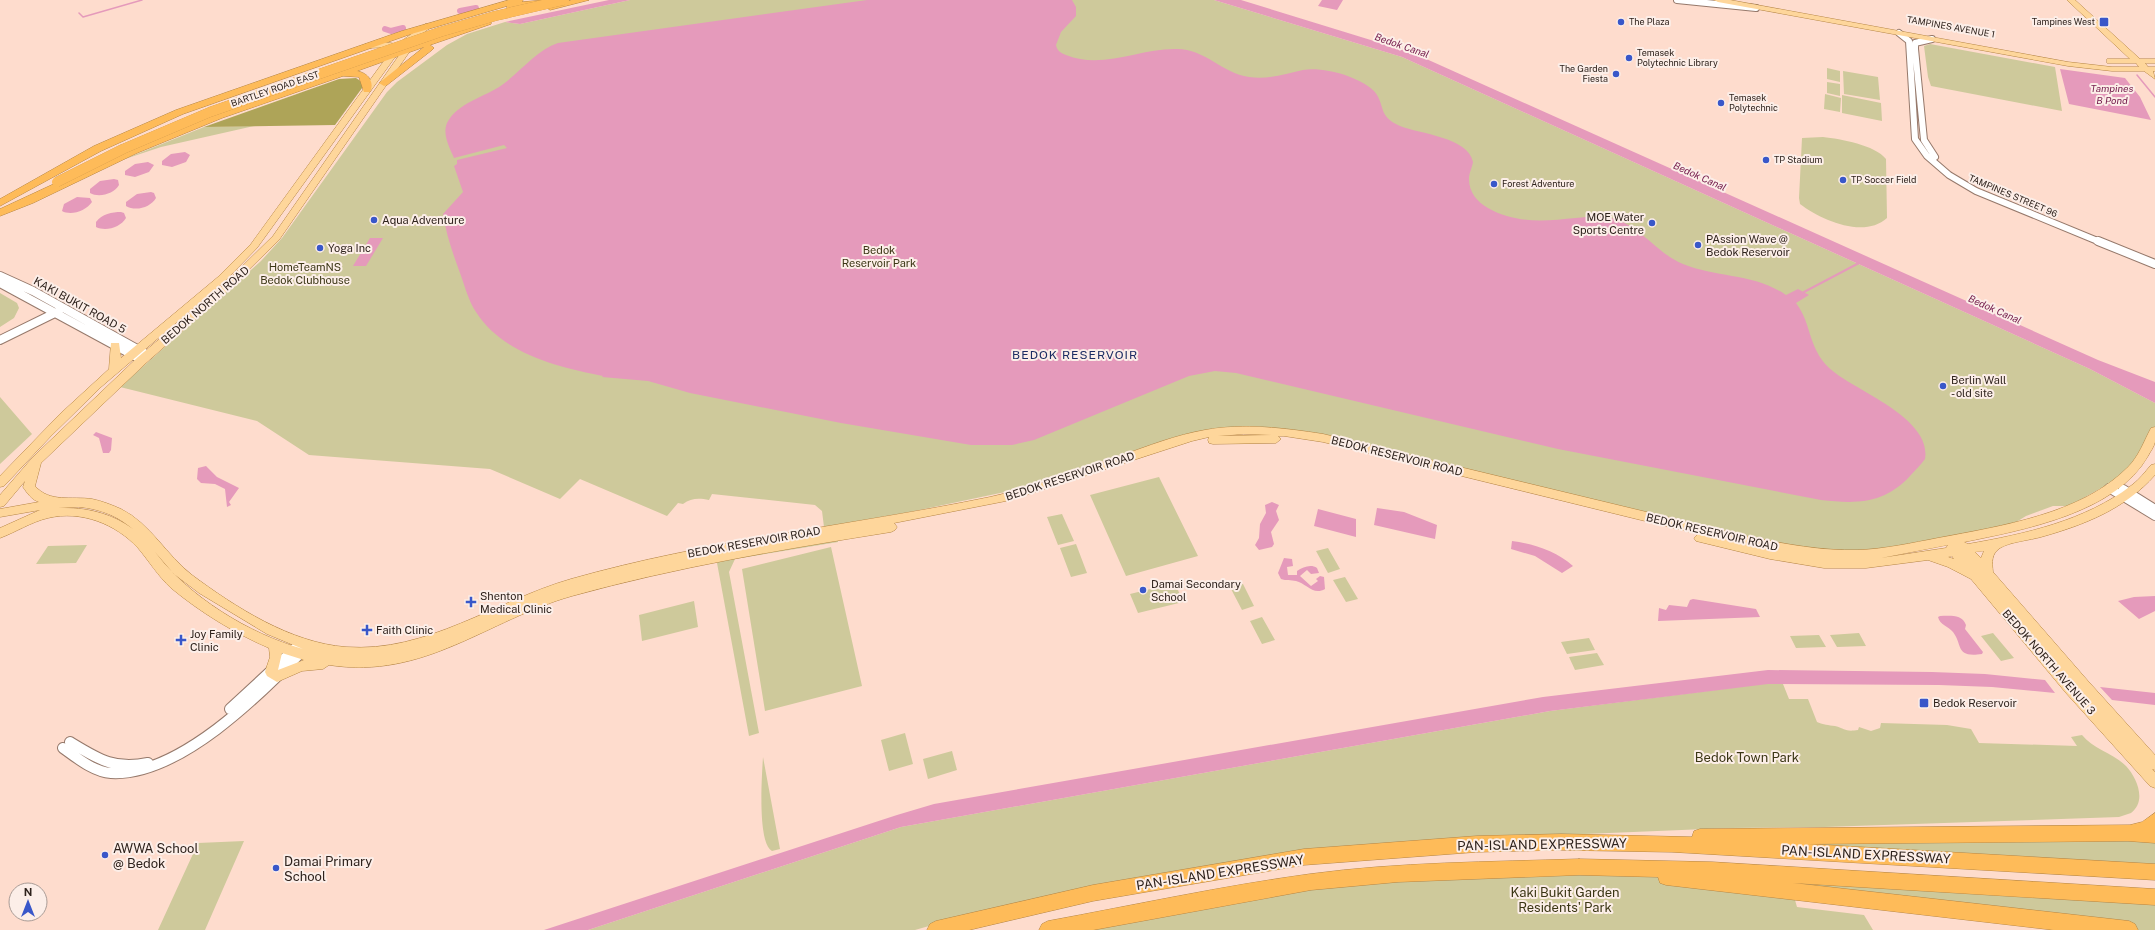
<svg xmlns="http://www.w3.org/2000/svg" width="2155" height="930" font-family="'Public Sans',sans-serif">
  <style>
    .green { fill: #cec99b }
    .forest { fill: #aea458 }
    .water { fill: #e59abb }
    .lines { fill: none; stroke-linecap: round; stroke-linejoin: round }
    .stream-far1 { stroke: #e59abb; stroke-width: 1.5 }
    .stream { stroke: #e59abb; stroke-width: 2 }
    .canal { stroke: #e59abb; stroke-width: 6 }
    .minor-far2-casing { stroke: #96796b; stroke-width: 8 }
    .minor-far1-casing { stroke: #96796b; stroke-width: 10 }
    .minor-casing { stroke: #96796b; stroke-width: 12 }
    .major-casing { stroke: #b58544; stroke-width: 1 }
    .highway-casing { stroke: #b58544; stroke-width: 1 }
    .minor-far2 { stroke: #fff; stroke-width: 6 }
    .minor-far1 { stroke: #fff; stroke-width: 8 }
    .minor { stroke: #fff; stroke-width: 10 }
    .major { fill: #fed69b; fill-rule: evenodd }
    .highway { fill: #febb59; fill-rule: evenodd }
    .highway-bridge-casing { stroke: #b58544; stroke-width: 10; stroke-linecap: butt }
    .highway-bridge { stroke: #febb59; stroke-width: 10 }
    .poi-dot { fill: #3957c9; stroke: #fceee8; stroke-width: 1.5 }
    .labels { text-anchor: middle; stroke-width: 4; stroke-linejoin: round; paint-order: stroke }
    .far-poi-label { font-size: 9px; fill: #2e221c; stroke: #fceee8; text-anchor: start }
    .far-street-label { font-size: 9px; fill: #2e221c; stroke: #fceee8 }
    .far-water-label { font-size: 10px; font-style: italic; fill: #772150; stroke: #fceee8 }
    .poi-label { font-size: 11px; fill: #2e221c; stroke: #fceee8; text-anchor: start }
    .park-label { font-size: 11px; fill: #3b3615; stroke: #fceee8 }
    .street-label { font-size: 11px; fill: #2e221c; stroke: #fceee8 }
    .neighbourhood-label { font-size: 12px; letter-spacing: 1px; fill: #1c2c63; stroke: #fceee8 }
    .near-park-label { font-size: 13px; fill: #3b3615; stroke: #fceee8 }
    .near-street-label { font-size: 13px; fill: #2e221c; stroke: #fceee8 }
    .near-poi-label { font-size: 13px; fill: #2e221c; stroke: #fceee8; text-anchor: start }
  </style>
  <rect width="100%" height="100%" fill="#fedccd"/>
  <path class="green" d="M630,0H1214L1402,57L2090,369L2155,403V426L2137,459L2112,482L2069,506H2053L2026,516L2013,524L1993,529L1858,553L1776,544L1333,437L1272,428L1172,438L1019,489L910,512L824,527L822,511L815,505L712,494L709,500C699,498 691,498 683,504L678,503L667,516L580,479L560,499L490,469L309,455L257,421L120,387L261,261L282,238L387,92L397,82L447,45L467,34L505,22L520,24Z
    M1930,44L2055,67L2062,111L1931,86L1928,77L1924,46Z
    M1827,68L1840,71V82L1827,79Z
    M1843,71L1878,77L1880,100L1844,94Z
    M1827,82L1840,84V96L1827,93Z
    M1825,94L1841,98L1840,112L1824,109Z
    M1842,95L1881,103L1882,121L1842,113Z
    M254,126L161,147L122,160L204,127Z
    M1823,137C1841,139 1875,145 1886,159L1887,218C1864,239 1821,220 1800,204L1799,198L1802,138Z
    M0,293L17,303L19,308L14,318L0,327Z
    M0,397L32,434L0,464Z
    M1159,477L1198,556L1126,576L1090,495Z
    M1062,514L1074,541L1058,545L1047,517Z
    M838,537V542L735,559L729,572L759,733L749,736L717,563L721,559Z
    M1076,544L1087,573L1071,577L1060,548Z
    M87,545L76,563L36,564L48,546Z
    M831,547L862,686L765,711L742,569Z
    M1328,548L1340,569L1328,573L1316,551Z
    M1345,577L1358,599L1346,602L1333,580Z
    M1175,583L1183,602L1138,613L1130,594Z
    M1243,584L1254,606L1242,610L1230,587Z
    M694,601L698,627L642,641L639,615Z
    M1262,617L1275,640L1262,644L1250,621Z
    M1859,633L1866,646L1837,647L1830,635Z
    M1993,633L2014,658L2001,661L1981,636Z
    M1819,635L1826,647L1796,648L1790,636Z
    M1589,638L1595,650L1567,654L1561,642Z
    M1597,653L1604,665L1575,670L1569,657Z
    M1762,684H1783L1789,699H1808L1817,722C1824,725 1828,725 1835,726C1846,729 1845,732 1858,730L1859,727L1871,731L1880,728L1881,723L1947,725L1971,729L1979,743L2077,746L2071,737L2082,735C2093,749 2113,753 2126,766C2137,778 2147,801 2131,813L2119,817L1824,827L1730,828L1412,841L1338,848L936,924L915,930H588L901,827L1550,711Z
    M905,733L913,764L889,771L881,740Z
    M952,751L957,770L928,779L923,759Z
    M763,757L780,849L772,851C757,843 762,774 763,757Z
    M2155,821V872L1686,838L2128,833Z
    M244,841L205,930H158L198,843Z
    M1579,868L1793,893L1797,907L1864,915L1873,930H1063L1311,885Z
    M1713,871L2155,897V930H2131L1873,900Z"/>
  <path class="forest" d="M356,78L365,84L335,125L204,127L339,79Z"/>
  <path class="water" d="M609,0H630L520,24L505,22Z
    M867,0H1072L1076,7V16L1061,32L1056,45C1057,51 1061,53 1066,55C1103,70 1139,48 1177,49C1205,49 1222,73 1249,77C1268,80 1284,74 1303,70C1316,68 1332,71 1345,75C1355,79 1366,83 1374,91C1386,105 1377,116 1400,126C1420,134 1468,137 1473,162C1472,168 1469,173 1469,179C1469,192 1477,202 1488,208C1516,224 1545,221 1576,218C1589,217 1602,215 1615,219C1641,227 1658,254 1683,264C1717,278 1754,273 1786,295L1798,289L1809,295L1796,303C1813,325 1807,351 1834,372C1859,392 1932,419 1925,459C1921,465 1915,470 1910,476C1884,504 1857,504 1821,500L1558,449L1236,373L1215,371L1189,376L1034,440L1012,445H971L841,423L690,393L648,381L602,377L603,376C557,367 503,354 476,312C468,300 465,286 460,273C453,254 446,234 443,214L463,192L454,166L457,164V160L507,148L504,145L454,158C450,148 442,135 447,123C457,103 485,97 502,85C520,72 537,50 558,43Z
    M1214,0H1241L1413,53L2098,360L2155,382V403L2090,369L1402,57Z
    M1322,0H1343L1337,10L1318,6Z
    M2060,69L2125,78L2140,97L2151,120L2069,104Z
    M185,152L190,155L186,162L172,167L162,165V161L171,154Z
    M148,162L154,165L149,172L135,177L125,175V171L135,164Z
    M114,179L118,180L119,185C114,194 99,198 90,193V189L100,181Z
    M151,192L154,193L156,198C151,207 136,212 126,206V202L137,194Z
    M77,197L90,198L92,202C86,211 71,216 62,211L64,204Z
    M121,212L124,213L126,218C121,227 106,232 96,227V222C102,214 112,212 121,212Z
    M370,238H383L366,266H353Z
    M96,432L112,438L111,450L109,453H103L99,438L93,435Z
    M206,466L217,477L239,488L229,502L231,505L227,507L225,489L215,484L201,483L197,479L198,468Z
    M1272,502L1279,505L1276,511L1279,520L1271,532L1274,544L1272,547L1259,550L1255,545L1259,538L1260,524L1266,513L1265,505Z
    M1377,508L1404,512L1437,525L1435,539L1374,525Z
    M1318,509L1356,519V537L1314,526Z
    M1512,541C1534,544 1556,551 1573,566L1562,573L1535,556L1511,549Z
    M1284,558L1292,559L1293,566L1287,567L1288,575H1297V571C1303,567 1311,564 1317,568L1319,573L1311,574L1307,570L1300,576L1311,586L1318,581L1316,579L1320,576L1324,577L1325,589C1313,596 1306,583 1296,581C1291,580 1286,581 1281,579L1278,573Z
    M2155,596V611L2139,619L2118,601L2134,597Z
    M1693,599L1756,609L1760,617L1658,621L1659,608L1666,610L1669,605L1687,607L1690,600Z
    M1940,616C1950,616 1962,614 1966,625L1965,629L1983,652L1982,654C1955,658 1963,645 1953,632C1948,626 1940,625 1938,617Z
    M1768,670L1932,672L1985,674L2045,680L2055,693L1992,687L1939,685L1768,684L1550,711L901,827L588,930H544L897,815L934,804L1543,697Z
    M2100,687L2155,693V705L2112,700Z"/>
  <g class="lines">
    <path class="stream-far1" d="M79,13L83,17L142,0
      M2137,75L2155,97"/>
    <path class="stream" d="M1804,292L1859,263"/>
    <path class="canal" d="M460,11L476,8
      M385,29L391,31L403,28"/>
    <defs>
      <path id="minor-far2" d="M1677,0L1756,8
        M1899,33L1909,41L1915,139L1927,156L1949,175L1976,191L2100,242
        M1932,39L1915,43V49L1924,140L1935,157"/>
      <path id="minor-far1" d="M2098,241L2155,264
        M0,276L33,291L148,355
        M0,283L142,360
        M0,340L59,311
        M2109,488L2155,516
        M2123,489L2155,509"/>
      <path id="minor" d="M230,709L297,647
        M70,742C98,759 114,770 148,763
        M63,748C77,758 94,772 111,773C178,777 261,694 304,649"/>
      <path id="major" d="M1714,0H1730L2068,62L2112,67H2139L2136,63H2107V59H2130L2067,0H2075L2140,59H2155V63H2145L2148,67H2155V71H2153L2155,79L2144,71H2112L2068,66L1718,2Z
        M426,24L433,26L404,46L410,51L279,240L226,292L146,363L41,463L35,486C50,503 71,496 92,499C102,501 112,505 121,509C151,524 166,555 192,575C235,607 291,643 346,647C427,653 495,601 571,579C708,540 850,526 990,497C1034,487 1077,472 1120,456C1148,446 1176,435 1205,430C1245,423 1284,428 1323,434L1750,537C1785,544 1822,551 1858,550C1885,549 1912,543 1938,538C2001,526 2082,514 2128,467C2139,456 2144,441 2151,428L2155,427C2155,432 2155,438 2155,442C2154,447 2150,452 2148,456C2116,513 2023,530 1964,542L1968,544C2025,534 2085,521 2132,485C2139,480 2145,472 2151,465L2155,464V475C2125,509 2084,525 2041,537C2031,540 2009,542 2000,548C1991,554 1992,562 1993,572L2088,681L2155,755V770L2152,769L2155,772V788L2150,786L2066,693L1971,579L1948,567L1928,560L1866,568H1824L1770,559L1696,541L1694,538L1698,534L1323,442L1284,436H1278L1281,439L1276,443L1213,444L1209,443L1208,440L1209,437L1192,441L1011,500L894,523L897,527L895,530L891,532C784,549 677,567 572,596C487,620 425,680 329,665L323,669L302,671L277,682L267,676L265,672L270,657L269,648C234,633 200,612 171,588C158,576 149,561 138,548C116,524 81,510 48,518C31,522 16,532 0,538V528L40,510L0,517V509L39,502C32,500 27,493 23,487L25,481L4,506L0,507V495L33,457L138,357L220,288L273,236L402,51L400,50L398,53L257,248L225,281L101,387L51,436L4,486L0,487V476L60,414L109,369L111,343H119L121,358L218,277L251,244L394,47L368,48H365V44L383,42L397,44ZM1244,434L1273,435L1218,436ZM79,507C101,509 117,516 133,529C111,513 86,507 58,508ZM1948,545L1946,548L1881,558ZM1984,551L1981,558L1975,552ZM155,552L174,574L199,593L267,634L303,649C249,634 188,596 155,552ZM1952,556L1954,559L1948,557ZM282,653L304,660L278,670Z"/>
      <path id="highway" d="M509,0H523L522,2L545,0L510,10L507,9V6L408,35L183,114L101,151L0,206V199L94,146L176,110L402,31Z
        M572,0H589L550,10L546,7Z
        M488,19L491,20V24L430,45L434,48L432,50L387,85L384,86L379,83L424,47L357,71C368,73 375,82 370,92H364L359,77L343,76L222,118L137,153L33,203L0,216V209L129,149L216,114Z
        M2155,813V843L2128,841L1808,844L2155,864V880L1672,852L1561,850L1477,852L1304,865L1093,901L969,930H927L930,924L936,921L1093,885L1304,849L1477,836L1561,834L1692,837L1694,831L1700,829L2130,825L2142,822Z
        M1579,859L1712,862L2155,889V905L1793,883L2129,921L2135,924L2138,930H2054L1666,885L1660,883L1658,877L1579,875L1398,882L1311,890L1093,930H1039L1042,924L1048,921C1135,905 1222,886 1310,874C1399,862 1490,862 1579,859Z"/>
    </defs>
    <use href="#minor-far2" class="minor-far2-casing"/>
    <use href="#minor-far1" class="minor-far1-casing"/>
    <use href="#minor" class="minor-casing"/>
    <use href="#major" class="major-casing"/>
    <use href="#highway" class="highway-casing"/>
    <use href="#minor-far2" class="minor-far2"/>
    <use href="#minor-far1" class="minor-far1"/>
    <use href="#minor" class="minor"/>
    <use href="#major" class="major"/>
    <use href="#highway" class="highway"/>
    <defs>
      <path id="highway-bridge" d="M57,182L123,149L210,112L440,32L495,16L564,0"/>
    </defs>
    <use href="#highway-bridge" class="highway-bridge-casing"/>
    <use href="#highway-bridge" class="highway-bridge"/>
  </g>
  <g class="poi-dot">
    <circle cx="1621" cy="22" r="4"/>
    <rect x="2099" y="17" width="10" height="10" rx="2"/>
    <circle cx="1629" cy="58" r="4"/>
    <circle cx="1616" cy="74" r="4"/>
    <circle cx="1721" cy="103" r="4"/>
    <circle cx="1766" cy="160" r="4"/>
    <circle cx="1843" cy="180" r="4"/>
    <circle cx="1494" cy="184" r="4"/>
    <circle cx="374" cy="220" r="4"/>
    <circle cx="1652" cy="223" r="4"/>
    <circle cx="1698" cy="245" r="4"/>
    <circle cx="320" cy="248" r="4"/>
    <circle cx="1943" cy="386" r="4"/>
    <circle cx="1143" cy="590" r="4"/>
    <path d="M469 596h4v4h4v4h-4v4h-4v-4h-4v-4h4z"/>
    <path d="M365 624h4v4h4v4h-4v4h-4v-4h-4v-4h4z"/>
    <path d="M179 634h4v4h4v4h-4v4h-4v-4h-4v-4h4z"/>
    <rect x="1919" y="698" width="10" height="10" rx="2"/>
    <circle cx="105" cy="855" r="4"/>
    <circle cx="276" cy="868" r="4"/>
  </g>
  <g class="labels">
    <g class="far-poi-label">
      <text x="1629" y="25">The Plaza</text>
      <text x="2095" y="25" text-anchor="end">Tampines West</text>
      <text x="1637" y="56">Temasek<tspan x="1637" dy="10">Polytechnic Library</tspan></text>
      <text x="1608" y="72" text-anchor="end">The Garden<tspan x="1608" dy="10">Fiesta</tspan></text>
      <text x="1729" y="101">Temasek<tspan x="1729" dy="10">Polytechnic</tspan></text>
      <text x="1774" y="163">TP Stadium</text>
      <text x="1851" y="183">TP Soccer Field</text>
      <text x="1502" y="187">Forest Adventure</text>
    </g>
    <g class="far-street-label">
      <text transform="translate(1951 27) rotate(10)" y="3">TAMPINES AVENUE 1</text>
      <text transform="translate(275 89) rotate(-19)" y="3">BARTLEY ROAD EAST</text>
      <text transform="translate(2013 196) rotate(23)" y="3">TAMPINES STREET 96</text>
    </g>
    <g class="far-water-label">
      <text transform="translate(1402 45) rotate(19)" y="4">Bedok Canal</text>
      <text x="2112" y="92">Tampines<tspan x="2112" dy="12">B Pond</tspan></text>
      <text transform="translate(1700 176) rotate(24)" y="4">Bedok Canal</text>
      <text transform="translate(1995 309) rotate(24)" y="4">Bedok Canal</text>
    </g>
    <g class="poi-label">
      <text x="1644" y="221" text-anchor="end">MOE Water<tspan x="1644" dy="13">Sports Centre</tspan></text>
      <text x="382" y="224">Aqua Adventure</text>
      <text x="1706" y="243">PAssion Wave @<tspan x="1706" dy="13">Bedok Reservoir</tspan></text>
      <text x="328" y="252">Yoga Inc</text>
      <text x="1951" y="384">Berlin Wall<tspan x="1951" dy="13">- old site</tspan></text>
      <text x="1151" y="588">Damai Secondary<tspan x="1151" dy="13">School</tspan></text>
      <text x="480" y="600">Shenton<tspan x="480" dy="13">Medical Clinic</tspan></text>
      <text x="376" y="634">Faith Clinic</text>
      <text x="190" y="638">Joy Family<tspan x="190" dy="13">Clinic</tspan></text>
      <text x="1933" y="707">Bedok Reservoir</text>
    </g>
    <g class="park-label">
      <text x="879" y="254">Bedok<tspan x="879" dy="13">Reservoir Park</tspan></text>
      <text x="305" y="271">HomeTeamNS<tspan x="305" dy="13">Bedok Clubhouse</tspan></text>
    </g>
    <g class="street-label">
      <text transform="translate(80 305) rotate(29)" y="4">KAKI BUKIT ROAD 5</text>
      <text transform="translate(205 305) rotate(-41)" y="4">BEDOK NORTH ROAD</text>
      <text transform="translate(1397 456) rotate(14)" y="4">BEDOK RESERVOIR ROAD</text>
      <text transform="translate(1070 476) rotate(-18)" y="4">BEDOK RESERVOIR ROAD</text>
      <text transform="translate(1712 532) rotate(13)" y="4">BEDOK RESERVOIR ROAD</text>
      <text transform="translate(754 542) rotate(-10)" y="4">BEDOK RESERVOIR ROAD</text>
      <text transform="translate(2049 662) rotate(49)" y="4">BEDOK NORTH AVENUE 3</text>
    </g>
    <g class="neighbourhood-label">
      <text x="1075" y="359">BEDOK RESERVOIR</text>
    </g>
    <g class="near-park-label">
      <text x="1747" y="762">Bedok Town Park</text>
      <text x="1565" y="897">Kaki Bukit Garden<tspan x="1565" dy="15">Residents' Park</tspan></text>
    </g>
    <g class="near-street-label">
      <text transform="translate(1542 844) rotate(-1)" y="5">PAN-ISLAND EXPRESSWAY</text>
      <text transform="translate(1866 854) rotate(3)" y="5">PAN-ISLAND EXPRESSWAY</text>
      <text transform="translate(1220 872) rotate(-9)" y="5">PAN-ISLAND EXPRESSWAY</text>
    </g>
    <g class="near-poi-label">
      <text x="113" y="853">AWWA School<tspan x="113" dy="15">@ Bedok</tspan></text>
      <text x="284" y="866">Damai Primary<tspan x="284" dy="15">School</tspan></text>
    </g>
  </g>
  <g transform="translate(28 902)"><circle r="19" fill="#fceee8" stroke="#aa9c96"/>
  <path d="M0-3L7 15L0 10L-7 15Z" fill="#3957c9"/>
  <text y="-6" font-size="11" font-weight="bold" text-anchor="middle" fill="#2e221c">N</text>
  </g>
</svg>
